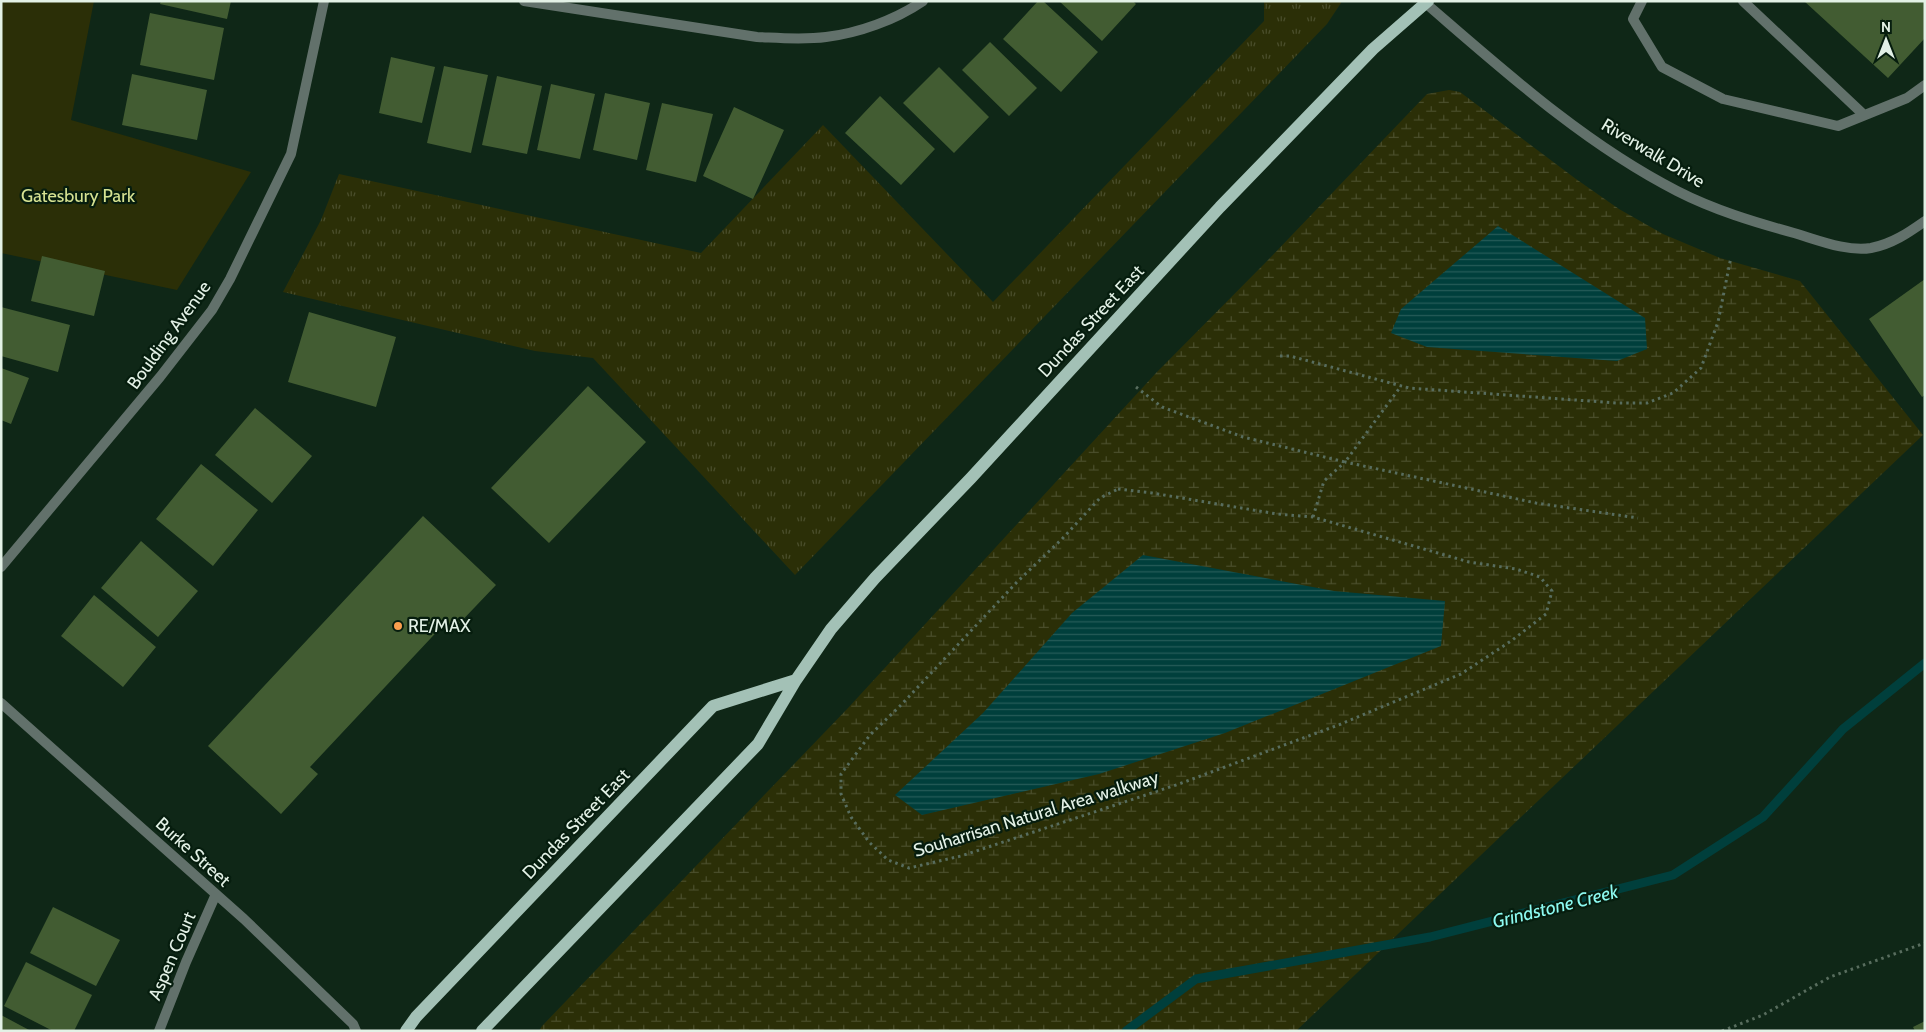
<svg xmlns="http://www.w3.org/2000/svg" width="1926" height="1032" font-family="Cabin,sans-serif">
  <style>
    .grass { fill: url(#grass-tufts) }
    .wetland { fill: url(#wetland-marsh) }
    .park { fill: #2b2f07 }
    .water { fill: url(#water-rules) }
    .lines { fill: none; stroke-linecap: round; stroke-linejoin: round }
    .stream { stroke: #003f3c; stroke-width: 9 }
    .building { fill: #425c32 }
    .path { stroke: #586d5e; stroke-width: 3; stroke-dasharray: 2.5 4; stroke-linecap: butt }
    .lane { stroke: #62716b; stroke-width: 10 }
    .street { stroke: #62716b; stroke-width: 10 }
    .primary { stroke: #a3c1b6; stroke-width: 12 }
    .poi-dot { fill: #fa9f4e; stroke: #061d0e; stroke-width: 2 }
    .labels { text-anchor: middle; stroke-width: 4.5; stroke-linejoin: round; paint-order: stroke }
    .street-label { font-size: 18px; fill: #e3f1e6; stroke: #061d0e }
    .park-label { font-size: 18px; fill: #d6e292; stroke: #061d0e }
    .poi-label { font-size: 18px; fill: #e3f1e6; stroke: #061d0e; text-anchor: start }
    .water-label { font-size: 19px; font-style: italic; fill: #8dfbf2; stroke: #061d0e }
  </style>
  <defs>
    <pattern id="grass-tufts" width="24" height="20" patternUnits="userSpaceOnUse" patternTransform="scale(1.25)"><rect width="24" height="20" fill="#2b2f07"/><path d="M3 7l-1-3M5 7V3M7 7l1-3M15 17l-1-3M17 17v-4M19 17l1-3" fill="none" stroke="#4a4e2b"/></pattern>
    <pattern id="wetland-marsh" width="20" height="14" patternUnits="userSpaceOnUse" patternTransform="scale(1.25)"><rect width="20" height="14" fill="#2b2f07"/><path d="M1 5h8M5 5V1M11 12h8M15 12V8" fill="none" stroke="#4a4e2b"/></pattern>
    <pattern id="water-rules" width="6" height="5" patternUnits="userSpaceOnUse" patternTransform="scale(1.25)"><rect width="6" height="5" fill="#003f3c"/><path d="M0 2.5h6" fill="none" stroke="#255b58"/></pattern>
  </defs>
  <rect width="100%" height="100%" fill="#0f2717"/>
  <path class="grass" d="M1264,1H1341V3L1327,24L795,575L593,358L535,351L283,292L321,220L339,174L701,253L823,125L993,302L1264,21Z"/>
  <path class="wetland" d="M1449,90L1460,92L1576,179L1619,209L1663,234L1720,258L1800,281L1923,435L1296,1031H539L542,1026L848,708L1156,373L1269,259L1427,94Z"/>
  <path class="park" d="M1,1H94L71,120L251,172L177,290L1,253Z"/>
  <path class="water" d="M1498,226L1645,318L1647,349L1617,361L1427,347L1391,333L1401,309Z
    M1143,555L1334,591L1445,601L1441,646L1225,733L1099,774L922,815L895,795L983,713L1072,613Z"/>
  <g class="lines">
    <path class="stream" d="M1126,1031L1196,979L1430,937L1673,875L1763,817L1843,729L1925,663"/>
  </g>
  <path class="building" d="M161,1H231L227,19L160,4Z
    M1038,1H1043L1098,52L1061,92L1003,39Z
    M1059,1H1133L1136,4L1102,41Z
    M1804,1H1925V38L1888,78Z
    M150,13L224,28L214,80L140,65Z
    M990,42L1037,88L1009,116L962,70Z
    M391,57L435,67L422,123L379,113Z
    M444,66L488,75L471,153L427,143Z
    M939,67L989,117L954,153L903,103Z
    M132,74L207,90L197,140L122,125Z
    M497,76L542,86L527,154L482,145Z
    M551,84L595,94L580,159L537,150Z
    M605,93L650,103L637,160L593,150Z
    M880,96L935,149L901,185L845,133Z
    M662,103L713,114L696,182L646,170Z
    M734,107L784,130L753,199L703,176Z
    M42,256L105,271L94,316L31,301Z
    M1925,279V395L1922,397L1869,319Z
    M1,307L70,325L58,372L1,356Z
    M309,312L396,337L376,407L288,382Z
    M1,368L29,378L11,424L1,420Z
    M588,386L646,442L549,543L491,488Z
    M255,408L312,456L272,503L215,455Z
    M201,464L258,510L213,566L156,519Z
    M423,516L496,585L454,629L446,622L310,767L318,774L281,814L208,746Z
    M141,541L198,591L158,637L101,588Z
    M94,595L156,647L123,687L61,636Z
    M53,907L120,940L96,986L30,953Z
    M26,962L92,995L74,1031H53L4,1006Z
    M1,1015L31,1031H1Z
    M1925,1021V1031H1915L1913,1027Z"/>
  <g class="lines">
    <path class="path" d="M1280,356H1290L1409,388L1617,403H1647L1673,393L1701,368L1718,322L1731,257
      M1136,387L1162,407L1243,437L1345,462L1401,386
      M1118,489L1152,493L1277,514L1313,517L1469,562L1516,569L1540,577L1552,591L1546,614L1511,641L1461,674L1341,724L1179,784L961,856L909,868L888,860L869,842L851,817L841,794V774L870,735L901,705L1017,582L1062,539L1100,498Z
      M1313,517L1324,481L1345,462L1536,503L1638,518
      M1722,1031L1763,1015L1830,977L1925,943"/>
    <path class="lane" d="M1642,1L1633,19L1662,67L1723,99L1838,126L1907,98L1925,85
      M1743,1L1864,115"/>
    <path class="street" d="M524,1L757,37C780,38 803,40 826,37C859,33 895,20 923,1
      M1423,1C1502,69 1583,143 1677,191C1714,210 1754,222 1794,233C1818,240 1847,252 1871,248C1892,244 1908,233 1925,221
      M1,567L160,377L212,310L230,279L291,154L324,1
      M1,703L244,919L353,1024L356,1031
      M159,1031L186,962L216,894"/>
    <path class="primary" d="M406,1031L416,1017L713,706L796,680
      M482,1031L758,744L796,680L831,629L875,578L971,478L1220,207L1373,49L1428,1"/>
  </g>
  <circle class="poi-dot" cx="398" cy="626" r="5"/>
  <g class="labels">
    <g class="street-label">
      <text transform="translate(1653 153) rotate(31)" y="6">Riverwalk Drive</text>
      <text transform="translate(1091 321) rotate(-47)" y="6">Dundas Street East</text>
      <text transform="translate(169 335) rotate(-54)" y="6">Boulding Avenue</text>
      <text transform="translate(1036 814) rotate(-17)" y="6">Souharrisan Natural Area walkway</text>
      <text transform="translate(576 824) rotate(-46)" y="6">Dundas Street East</text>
      <text transform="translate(193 852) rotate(42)" y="6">Burke Street</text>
      <text transform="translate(172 956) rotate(-67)" y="6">Aspen Court</text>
    </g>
    <g class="park-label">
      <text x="78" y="202">Gatesbury Park</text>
    </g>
    <g class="poi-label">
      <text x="408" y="632">RE/MAX</text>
    </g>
    <g class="water-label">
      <text transform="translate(1555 906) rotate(-14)" y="7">Grindstone Creek</text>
    </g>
  </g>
  <rect width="1926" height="1032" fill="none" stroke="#e3f1e6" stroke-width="5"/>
  <g transform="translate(1886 40)" stroke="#061d0e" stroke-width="4" paint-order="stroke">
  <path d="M0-4L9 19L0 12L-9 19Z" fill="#e3f1e6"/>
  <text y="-8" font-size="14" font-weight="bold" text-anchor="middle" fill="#e3f1e6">N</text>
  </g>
</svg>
